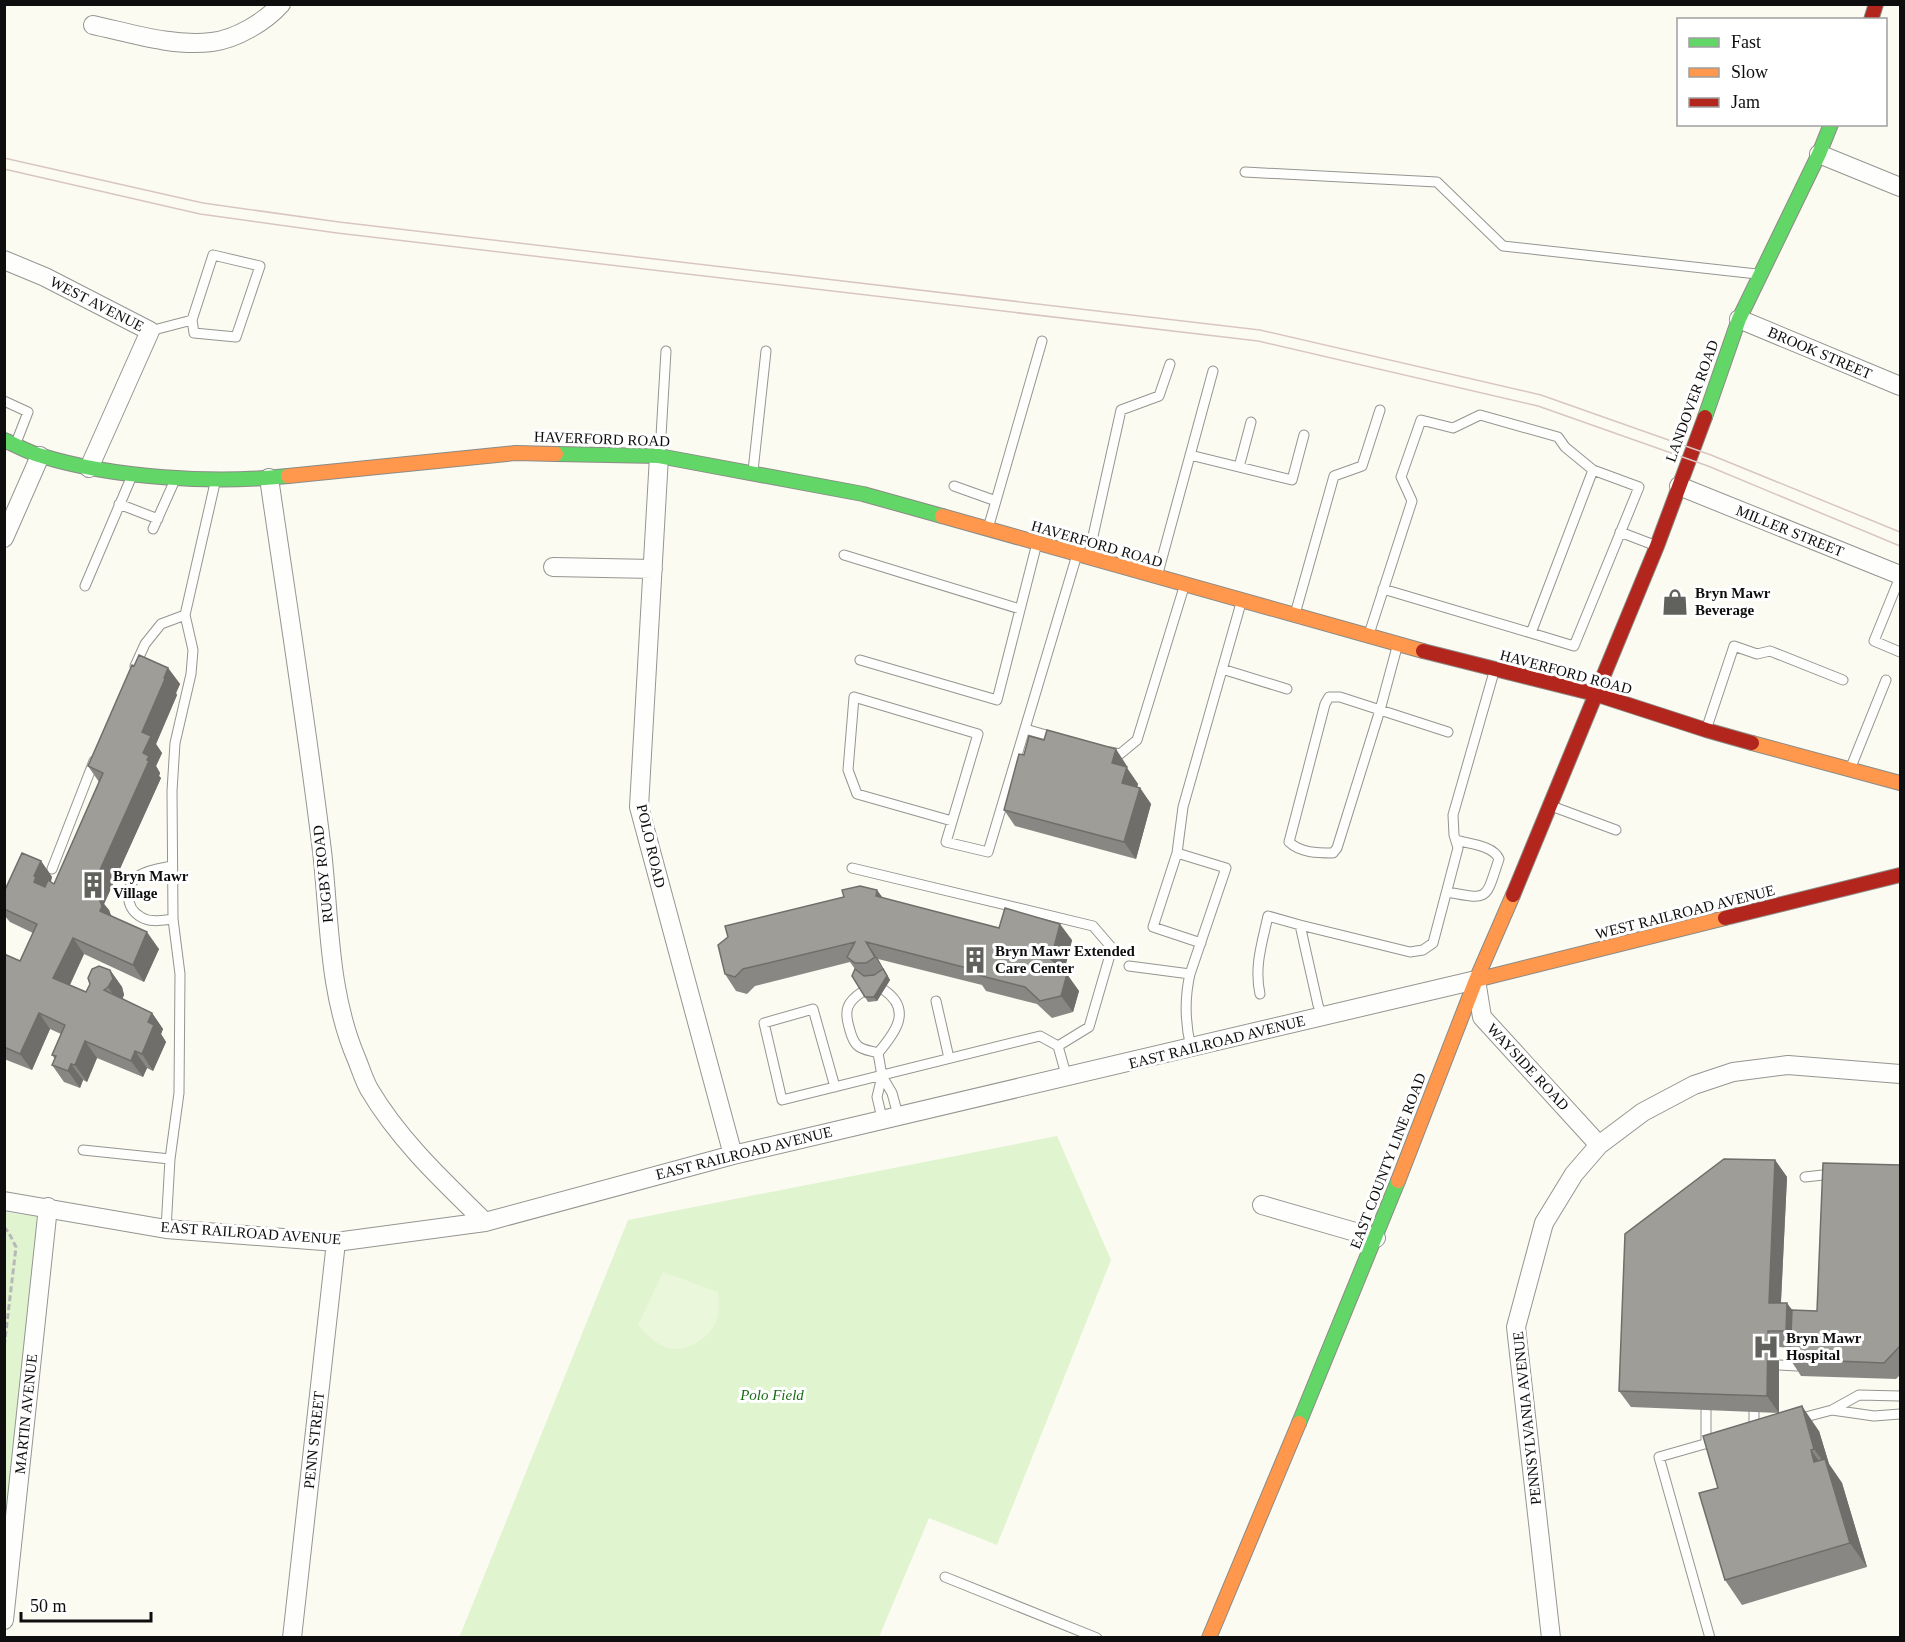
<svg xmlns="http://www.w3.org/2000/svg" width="1905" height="1642" font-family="'Times New Roman',serif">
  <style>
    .grass { fill: #dff4cf }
    .pitch { fill: #eaf7da }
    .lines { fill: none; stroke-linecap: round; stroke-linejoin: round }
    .lane-casing { stroke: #959591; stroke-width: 11 }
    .street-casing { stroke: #959591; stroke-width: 20 }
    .fast-casing { stroke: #8b8b87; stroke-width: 16 }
    .slow-casing { stroke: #8b8b87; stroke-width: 16 }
    .jam-casing { stroke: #8b8b87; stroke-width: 16 }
    .path { stroke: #b8b8b6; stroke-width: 3; stroke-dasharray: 6 3; stroke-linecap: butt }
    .lane { stroke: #fefefd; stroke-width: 9 }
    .street { stroke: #fefefd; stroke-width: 18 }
    .fast { stroke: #63d668; stroke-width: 14 }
    .slow { stroke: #ff974d; stroke-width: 14 }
    .jam { stroke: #b3261e; stroke-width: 14 }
    .tram { stroke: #d9c6c2; stroke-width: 1.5 }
    .wall { fill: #888783 }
    .shaded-wall { fill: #6f6e6a }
    .building { fill: #9e9d98; stroke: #6f6e6a; stroke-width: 1.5 }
    .labels { text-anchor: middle; stroke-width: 6; stroke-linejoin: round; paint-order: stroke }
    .street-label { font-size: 15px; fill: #0e0e0e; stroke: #fff }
    .poi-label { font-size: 15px; font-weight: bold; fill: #0e0e0e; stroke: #fff; text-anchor: start }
    .park-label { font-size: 15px; font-style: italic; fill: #1a6c17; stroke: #fff }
  </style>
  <rect width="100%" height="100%" fill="#fbfbf2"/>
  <path class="grass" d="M1057,1136L1111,1260L997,1545L929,1518L879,1637L459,1638L628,1220Z
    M5,1212L40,1217L5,1535Z"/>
  <path class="pitch" d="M663,1272L718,1292C719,1302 720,1315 715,1324C712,1332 705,1337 699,1341C675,1358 655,1346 638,1325Z"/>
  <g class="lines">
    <defs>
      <path id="lane" d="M1245,172L1437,182L1503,246L1757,274
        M150,331L192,320L213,255L260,266L236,337L194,333L192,320
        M4,401L28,412L16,443
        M660,453L666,351
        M1190,455L1292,480L1304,435
        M1239,467L1251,422
        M753,471L766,351
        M954,486L996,501
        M119,504L158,519
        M989,525L1042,341
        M153,529L174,482
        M1620,532L1654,545
        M1089,554L1121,410L1159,396L1170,364
        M844,555L1020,609
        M1158,573L1213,371
        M85,586L131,478
        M1295,614L1334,476L1362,466L1380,410
        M1531,633L1574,646L1639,487L1593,470
        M1369,634L1412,501L1401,477L1421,420L1453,428L1480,415L1558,437L1565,447L1593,470L1531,633L1383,589
        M1397,647L1380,710L1337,848L1333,853C1317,853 1301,853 1289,842L1325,704L1329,697H1340L1448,732
        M1900,652L1874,641L1900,577
        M860,660L997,700L1036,547
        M135,666L145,644L161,624L185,615
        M1222,669L1287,689
        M1707,727L1734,646L1757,654L1770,651L1843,680
        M1025,729L1057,738
        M1110,752L1120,754L1137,740L1184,587
        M1851,767L1886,680
        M1554,807L1616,830
        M952,821L857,794L848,770L854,697L978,734L946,842L988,852L1076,558
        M1177,853L1183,807L1241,603
        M172,866C162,868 150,869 140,875C125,884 124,908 141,917C150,923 163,920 173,919
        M852,868L1093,926L1112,948L1089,1027L1058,1046
        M52,869L94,761
        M1447,892C1490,900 1485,900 1499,859C1493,845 1469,844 1456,840
        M1129,966L1190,974C1184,1000 1185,1023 1191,1048
        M1190,974L1226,868L1177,853L1153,927L1201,943
        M884,990C913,1010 895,1033 878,1053L882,1076L892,1093L898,1115
        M862,992C847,1002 844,1010 849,1027C851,1034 852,1040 857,1045C861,1050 872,1051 878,1053
        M1260,994C1254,967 1262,943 1268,916L1300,925
        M936,1001L949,1058
        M1322,1016L1318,1005L1300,925L1410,952L1423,950L1433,943L1458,848L1454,835L1453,815L1494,672
        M882,1076L877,1097L882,1118
        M835,1087L813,1009L764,1023L782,1100L1040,1036L1058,1046L1067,1078
        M83,1150L170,1159
        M1805,1177L1832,1174
        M166,1229L170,1159L179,1093L180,974L173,919L172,791L175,743L191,674L193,650L185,615L215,483
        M1779,1365L1797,1366
        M1706,1410V1444
        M1832,1410L1874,1416L1900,1414
        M1754,1411V1431
        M1798,1419L1832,1410L1859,1395L1900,1396
        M945,1577L1097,1638
        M1710,1638L1659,1457L1715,1441"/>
      <path id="street" d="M93,25C130,33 173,47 212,42C236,39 265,22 281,4
        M1819,154L1900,187
        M4,260L45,277L150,331L89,468
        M1739,319L1900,386
        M659,456L639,807L733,1155
        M269,478C287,602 307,727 322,851C330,922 328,993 357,1060C361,1070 364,1080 369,1089C399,1140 443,1181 485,1222
        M1679,486L1900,575
        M4,538L40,456
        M553,567L653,569
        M4,1201L166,1229L336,1242L485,1222L733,1155L1476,980L1482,1017L1599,1145
        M1262,1205L1376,1238
        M4,1620L48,1207
        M292,1638L336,1242
        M1551,1638L1516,1327L1544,1223L1574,1174L1599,1145L1643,1112L1694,1085L1733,1072L1788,1065L1900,1074"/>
      <path id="fast" d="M1705,417L1739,319L1819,154L1831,124
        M4,440C16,445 29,453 42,456C113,478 214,484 288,476
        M556,454L659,456L863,494L942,516
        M1299,1423L1398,1181"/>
      <path id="slow" d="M288,476L516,453L556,454
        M942,516L1423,651
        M1752,743L1900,783
        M1476,980L1725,918
        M1398,1181L1476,980L1513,895
        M1209,1638L1299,1423"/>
      <path id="jam" d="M1871,20L1876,4
        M1423,651L1595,694L1706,730L1752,743
        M1513,895L1657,546L1705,417
        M1725,918L1900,875"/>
    </defs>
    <use href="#lane" class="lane-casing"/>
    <use href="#street" class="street-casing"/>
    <use href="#fast" class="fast-casing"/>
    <use href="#slow" class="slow-casing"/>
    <use href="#jam" class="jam-casing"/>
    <path class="path" d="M4,1227L9,1233L16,1247L4,1348"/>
    <use href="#lane" class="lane"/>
    <use href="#street" class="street"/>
    <use href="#fast" class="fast"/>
    <use href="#slow" class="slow"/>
    <use href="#jam" class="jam"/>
    <path class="tram" d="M4,158L203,203L339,222L1260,330L1541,395L1711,455L1900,532
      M4,169L200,214L337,233L1258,341L1538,406L1708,466L1900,546"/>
  </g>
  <path class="wall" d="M134,666L168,668L180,684L176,693L177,695L156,744L162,753L156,766L160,773L159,776L161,778L104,904L109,910L111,916L159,949L144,982L84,954L70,985L86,992L110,970L122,987L124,995L122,999L152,1013L163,1029L161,1034L166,1042L153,1071L147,1068L143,1077L97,1058L87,1082L83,1080L80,1088L64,1082L52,1065L55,1059L52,1055L61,1034L50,1029L32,1070L4,1059V954L20,961L33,933L10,922L4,915V892L41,861L52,877L51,882L54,884L99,782L88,766Z
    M1024,755L1127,766V768L1138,784L1137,787L1140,788L1151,804L1136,859L1015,826L1004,810Z
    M883,898L999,928L1072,940L1064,971L1079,991L1073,1012L1052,1018L1037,1004L986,991L982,985L878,959L890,980L877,1001L868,1002L865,997L855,969L850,962L755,986L747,994L736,991L725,974Z
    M1775,1160L1787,1177L1781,1303L1793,1310L1817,1311L1900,1165V1375L1896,1379L1801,1376L1790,1359V1348L1779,1347V1413L1631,1407L1619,1391Z
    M1819,1431L1829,1464L1842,1483L1867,1567L1742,1605L1725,1580L1718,1488Z"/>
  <path class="shaded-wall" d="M168,668L180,684L176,693L177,695L156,744L162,753L156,766L160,773L159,776L161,778L104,904L109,910L114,923L100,911L91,890L143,753L142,732Z
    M1116,749L1127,766V768L1138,784L1134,800L1122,783L1112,763Z
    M1140,788L1151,804L1136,859L1124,842Z
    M41,861L52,877L47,891L34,882V876Z
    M877,890L889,906L876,896Z
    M1060,924L1072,940L1063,976L1051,959Z
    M147,932L159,949L144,982L133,965Z
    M73,938L84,954L65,995L53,978Z
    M866,942L878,959L890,980L877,1001L874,997L883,969Z
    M110,970L122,987L124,995L120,1004L108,987Z
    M1067,974L1079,991L1073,1012L1061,996Z
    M39,1013L50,1029L32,1070L20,1054Z
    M152,1013L163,1029L161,1034L166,1042L153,1071L142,1054L148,1022Z
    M85,1041L97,1058L87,1082L75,1065Z
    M135,1051L147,1068L143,1077L131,1061Z
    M71,1064L83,1080L80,1088L68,1071Z
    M1775,1160L1787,1177L1780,1319L1769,1303Z
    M1787,1303L1799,1319L1798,1348L1786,1331Z
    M1768,1331L1779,1347V1413L1767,1396Z
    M1802,1406L1819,1431L1829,1464L1842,1483L1867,1567L1850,1543L1828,1468L1814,1449Z
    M1811,1450L1828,1474L1814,1462Z"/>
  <path class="building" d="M139,655L168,668L164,678L165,679L142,732L151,736L143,753L149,756L147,760L149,761L91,890L97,893L102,906L100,911L147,932L133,965L73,938L53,978L86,992L90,984L88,978L92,969L99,966L110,970L113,979L108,987L104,990L152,1013L148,1022L154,1025L142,1054L135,1051L131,1061L85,1041L75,1065L71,1064L68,1071L52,1065L56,1056L52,1055L65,1025L39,1013L20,1054L4,1047V954L20,961L37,924L4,909V892L22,853L41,861L34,876L36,877L34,882L45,887L48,880L54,884L103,773L88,766L132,665L134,666Z
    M1047,730L1116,749L1112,763L1127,767L1122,783L1140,788L1124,842L1004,810L1019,754L1024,755L1029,736L1044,740Z
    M860,886L877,890L876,896L999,928L1005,908L1060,924L1051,959L1067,974L1061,996L1040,1001L1025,987L974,974L975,970L866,942L875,957L866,963H855L847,957L855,942L743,969L735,977L725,974L718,945L728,937L725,926L844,897L842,890Z
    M855,969L864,976L874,975L883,969L887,976L874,997H865L852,976Z
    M1724,1159L1775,1160L1769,1303H1787L1786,1331H1768L1767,1396L1619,1391L1625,1234Z
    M1823,1163L1900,1165V1346L1884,1363L1790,1359L1792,1310L1817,1311Z
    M1802,1406L1814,1449L1811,1450L1814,1462L1825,1459L1850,1543L1725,1580L1699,1493L1718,1488L1703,1436Z"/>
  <defs>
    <symbol id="shop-bare" viewBox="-9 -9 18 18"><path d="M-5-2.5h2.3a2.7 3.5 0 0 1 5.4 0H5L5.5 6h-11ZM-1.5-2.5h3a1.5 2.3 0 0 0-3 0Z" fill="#61615e" stroke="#fff" stroke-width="2.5" paint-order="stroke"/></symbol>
    <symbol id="building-bare" viewBox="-9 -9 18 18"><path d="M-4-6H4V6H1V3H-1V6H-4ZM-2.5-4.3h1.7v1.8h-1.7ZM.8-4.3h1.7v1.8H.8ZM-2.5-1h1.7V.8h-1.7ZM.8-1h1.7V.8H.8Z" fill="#61615e" stroke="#fff" stroke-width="2.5" paint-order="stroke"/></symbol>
    <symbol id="hospital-bare" viewBox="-9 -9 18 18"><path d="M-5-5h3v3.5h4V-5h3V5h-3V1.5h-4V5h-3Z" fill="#61615e" stroke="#fff" stroke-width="2.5" paint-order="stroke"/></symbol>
  </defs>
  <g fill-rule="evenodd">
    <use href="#shop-bare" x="1656" y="583" width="38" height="38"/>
    <use href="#building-bare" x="74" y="866" width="38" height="38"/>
    <use href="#building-bare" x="956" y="941" width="38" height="38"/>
    <use href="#hospital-bare" x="1747" y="1328" width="38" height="38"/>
  </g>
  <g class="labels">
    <g class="street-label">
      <text transform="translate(97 304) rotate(27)" y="5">WEST AVENUE</text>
      <text transform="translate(1820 353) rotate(23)" y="5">BROOK STREET</text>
      <text transform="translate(1692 401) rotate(-70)" y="5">LANDOVER ROAD</text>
      <text transform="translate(602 439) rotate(2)" y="5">HAVERFORD ROAD</text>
      <text transform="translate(1790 531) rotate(22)" y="5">MILLER STREET</text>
      <text transform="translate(1097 544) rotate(16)" y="5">HAVERFORD ROAD</text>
      <text transform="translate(1566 672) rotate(15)" y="5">HAVERFORD ROAD</text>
      <text transform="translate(651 846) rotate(77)" y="5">POLO ROAD</text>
      <text transform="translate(323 874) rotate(-96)" y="5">RUGBY ROAD</text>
      <text transform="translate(1685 912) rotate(-14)" y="5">WEST RAILROAD AVENUE</text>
      <text transform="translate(1217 1042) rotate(-14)" y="5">EAST RAILROAD AVENUE</text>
      <text transform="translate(1528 1067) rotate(47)" y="5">WAYSIDE ROAD</text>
      <text transform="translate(744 1153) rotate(-14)" y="5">EAST RAILROAD AVENUE</text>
      <text transform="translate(1388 1161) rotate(-69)" y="5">EAST COUNTY LINE ROAD</text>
      <text transform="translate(251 1233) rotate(4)" y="5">EAST RAILROAD AVENUE</text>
      <text transform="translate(26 1414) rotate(-84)" y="5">MARTIN AVENUE</text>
      <text transform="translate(1527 1418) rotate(-96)" y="5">PENNSYLVANIA AVENUE</text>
      <text transform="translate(314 1440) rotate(-84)" y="5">PENN STREET</text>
    </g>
    <g class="poi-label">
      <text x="1695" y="598">Bryn Mawr<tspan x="1695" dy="17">Beverage</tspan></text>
      <text x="113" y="881">Bryn Mawr<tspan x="113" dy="17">Village</tspan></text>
      <text x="995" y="956">Bryn Mawr Extended<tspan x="995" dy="17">Care Center</tspan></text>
      <text x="1786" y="1343">Bryn Mawr<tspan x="1786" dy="17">Hospital</tspan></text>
    </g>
    <g class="park-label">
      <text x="772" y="1400">Polo Field</text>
    </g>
  </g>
  <rect width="1905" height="1642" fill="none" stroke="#0e0e0e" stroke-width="12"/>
  <rect x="1677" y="18" width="210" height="108" fill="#ffffff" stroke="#9f9f9f" stroke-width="1.5"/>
  <rect x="1689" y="38" width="30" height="9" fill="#63d668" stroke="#9f9f9f" stroke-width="1.5"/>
  <text x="1731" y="48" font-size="18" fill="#0e0e0e">Fast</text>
  <rect x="1689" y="68" width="30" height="9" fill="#ff974d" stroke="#9f9f9f" stroke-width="1.5"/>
  <text x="1731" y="78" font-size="18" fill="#0e0e0e">Slow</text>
  <rect x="1689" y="98" width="30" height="9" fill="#b3261e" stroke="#9f9f9f" stroke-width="1.5"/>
  <text x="1731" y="108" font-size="18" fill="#0e0e0e">Jam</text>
  <path d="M21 1612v9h130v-9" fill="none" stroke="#0e0e0e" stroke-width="3"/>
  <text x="30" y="1612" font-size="18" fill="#0e0e0e" stroke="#ffffff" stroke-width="4.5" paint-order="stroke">50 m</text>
</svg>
